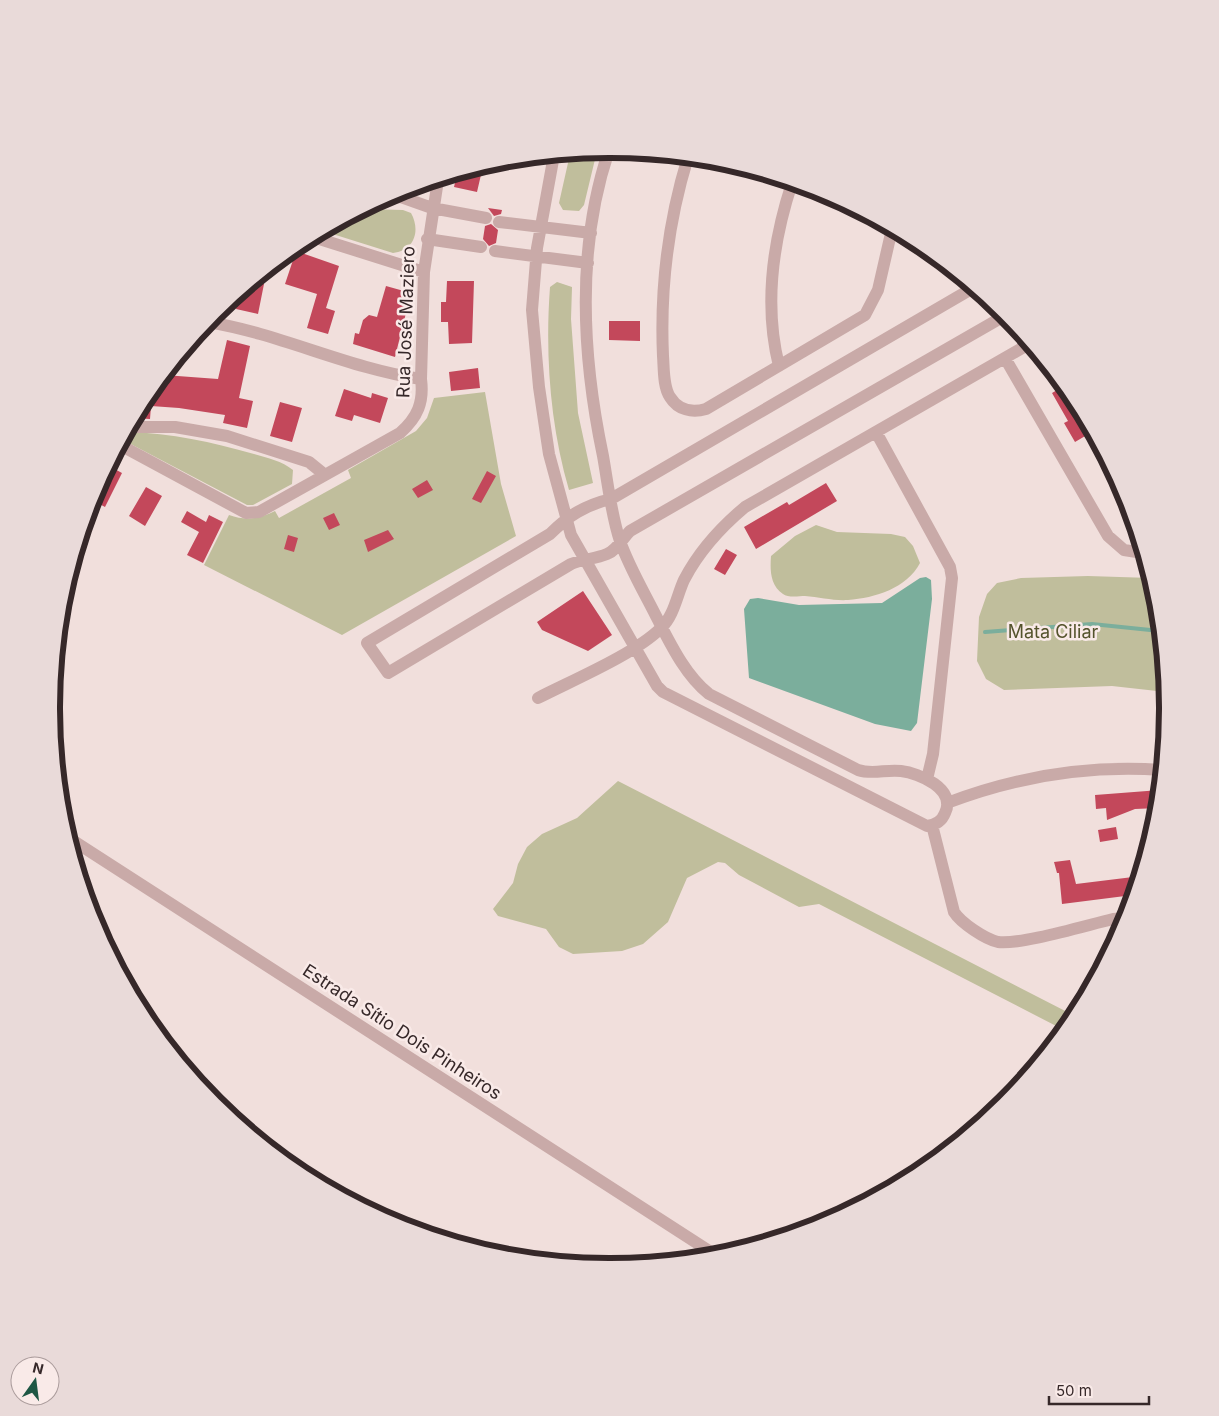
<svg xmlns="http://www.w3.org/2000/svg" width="1219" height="1416" font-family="Inter,sans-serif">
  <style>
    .green { fill: #c0be9c }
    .water { fill: #7bae9c }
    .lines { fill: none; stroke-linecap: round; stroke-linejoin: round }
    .stream { stroke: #7bae9c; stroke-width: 4 }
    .building { fill: #c3485b }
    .minor { stroke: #c9aaa8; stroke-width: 12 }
    .labels { text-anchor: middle; stroke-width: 5; stroke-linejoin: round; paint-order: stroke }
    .street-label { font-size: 18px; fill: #362829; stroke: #f9eae8 }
    .park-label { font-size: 18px; fill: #54532c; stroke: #f9eae8 }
    .rim { fill: none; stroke: #362829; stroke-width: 6 }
  </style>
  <rect width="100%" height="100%" fill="#f1dfdc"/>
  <path class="green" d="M597,151L584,205L579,211L563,210L559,203L570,154Z
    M365,209L403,210L411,213C421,231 414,251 393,253L323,231Z
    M557,282L572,287L571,319L578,413L593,483L569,490C550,425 545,354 550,287Z
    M485,392L501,484L516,536L342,635L204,565L229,515C246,521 259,519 275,511L279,518L351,478L348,470L416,431L427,418L434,398Z
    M128,432C171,433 212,442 254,454C268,458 282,461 293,470L292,484L253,505H247L123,440Z
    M816,525L837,532L891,534L905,537L913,546L920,563C907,588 875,598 848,600C834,601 819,597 805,596C799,596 788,598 783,594C770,585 770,570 771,556L795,536Z
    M1088,576L1151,578L1157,599L1166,692L1112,686L1004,690L986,679L977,661L979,617L987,594L997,583L1021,578Z
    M618,781L1075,1016L1064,1030L819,904L799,907L739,875L725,863L718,862L687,878L668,922L643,944L622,951L573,954L559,947L546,929L498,916L493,909L513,883L518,864L527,847L542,834L577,818Z"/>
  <path class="water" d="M926,577L931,580L932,599L917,723L911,731L875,724L749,678L744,609L750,599L758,598L799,605L882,603L920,578Z"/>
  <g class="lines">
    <path class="stream" d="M985,632L1092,624L1160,631"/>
  </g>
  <path class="building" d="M483,166L477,192L454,187L457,174Z
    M488,208L502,210L501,214L494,216Z
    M491,224L498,230L496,243L489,246L483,239L485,226Z
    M296,251L339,266L326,308L335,311L328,334L307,328L317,294L285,284Z
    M447,281H474L472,343L449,344L448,322H441V302H446Z
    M253,282L264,284L258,314L236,309L239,293Z
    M386,286L411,293L395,357L353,344L355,333L359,334L363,320L369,315L377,317Z
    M609,321H640V341L609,340Z
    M227,340L250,346L239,398L253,401L247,428L223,423L225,415L179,408L151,406L150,419L134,418L146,398L164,375L218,379Z
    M478,368L480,388L451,391L449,372Z
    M1064,386L1074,398L1092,432L1075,442L1064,423L1068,421L1052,393Z
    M344,389L371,398L372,393L388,398L380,423L354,415L352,421L335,416Z
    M280,402L302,408L292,442L270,436Z
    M109,466L122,473L105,507L92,500Z
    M487,471L496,476L481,503L472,499Z
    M427,480L433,490L418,498L412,489Z
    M826,483L837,501L756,549L744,527L787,502L789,505Z
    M146,487L162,496L145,526L129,516Z
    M187,511L206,522L209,515L223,522L203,563L187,555L199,532L181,522Z
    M334,513L340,525L329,530L323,518Z
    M388,530L394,539L368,552L364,540Z
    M288,535L298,538L294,552L284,549Z
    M726,549L737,555L725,575L714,569Z
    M583,591L612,635L588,651L542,630L537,622Z
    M1160,790L1158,808L1135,809L1107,820L1106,808L1096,809L1095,795Z
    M1116,827L1118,839L1100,842L1098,830Z
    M1070,860L1076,884L1133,877V895L1062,904L1059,873H1057L1054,862Z"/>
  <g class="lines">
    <path class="minor" d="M554,155L537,248L532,310L539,387L549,454L571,535L657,686L663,692L927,826C935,825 942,821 945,813C957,789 919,773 901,771C886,769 873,775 858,770L709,694C685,675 670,643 656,616C644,592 629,567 620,541C611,514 608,484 603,456C582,356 576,248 609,150
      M688,157C668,222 660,288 663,356C664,368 663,387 670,397C678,410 692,413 706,409L865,315L878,290L892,229
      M385,198L401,197L432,208L486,218
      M499,222L591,233
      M313,237L424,272
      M427,239L481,247
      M495,251L588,263
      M973,288L611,499C585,505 568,516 550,534L367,643L388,673L571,564C583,559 595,559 607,554C617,550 623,538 630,531L1006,315
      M208,322C281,334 347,368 421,379
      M1005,358L1108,536L1124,550L1143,553
      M779,366C764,306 773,241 792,183
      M130,427H175L227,436L309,462L325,475
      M876,432L950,567L952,578L933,754L927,779
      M120,445L246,513L259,512L400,433C418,417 424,402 421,379L424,272L438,180
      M538,698C573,680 635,654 661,628C674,616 677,595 684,580C699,551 720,528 745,507L1029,344
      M947,803C1015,777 1089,765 1162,770
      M932,825L954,912C961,923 985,939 998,942C1021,945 1087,925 1113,919L1126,918
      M69,838L717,1256"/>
  </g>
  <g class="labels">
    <g class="street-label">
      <text transform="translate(406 322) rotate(-88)" y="6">Rua José Maziero</text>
      <text transform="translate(402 1032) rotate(33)" y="6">Estrada Sítio Dois Pinheiros</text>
    </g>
    <g class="park-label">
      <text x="1053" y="638">Mata Ciliar</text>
    </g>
  </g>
  <path d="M0 0H1219V1416H0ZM609 158H610A549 549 0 0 1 1159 707V709A549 549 0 0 1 610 1258H609A549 549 0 0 1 60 709V707A549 549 0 0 1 609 158Z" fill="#e9dad9" fill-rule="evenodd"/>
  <path class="rim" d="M609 158H610A549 549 0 0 1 1159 707V709A549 549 0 0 1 610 1258H609A549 549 0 0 1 60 709V707A549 549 0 0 1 609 158Z"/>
  <g transform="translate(35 1381) rotate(14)"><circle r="24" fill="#f9eae8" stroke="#ab9c9c"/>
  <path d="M0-4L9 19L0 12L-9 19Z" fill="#1e5744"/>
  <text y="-8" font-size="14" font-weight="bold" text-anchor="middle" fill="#362829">N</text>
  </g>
  <path d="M1049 1396v8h100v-8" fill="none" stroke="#362829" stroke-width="2.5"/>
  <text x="1056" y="1396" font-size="15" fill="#362829" stroke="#f9eae8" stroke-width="4" paint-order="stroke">50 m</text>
</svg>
